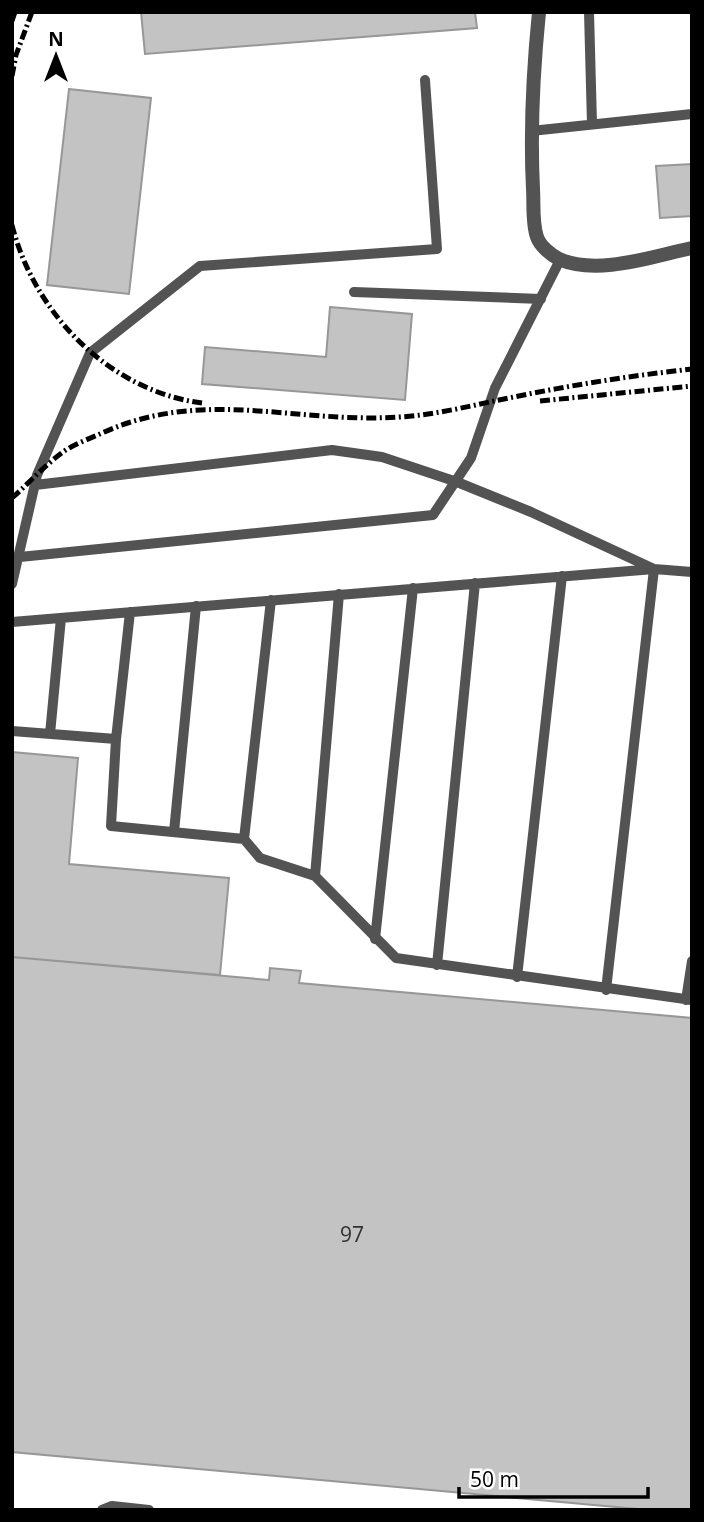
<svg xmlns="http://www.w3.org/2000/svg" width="704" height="1522" font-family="'Open Sans',sans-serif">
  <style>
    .building { fill: #c3c3c3; stroke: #979797; stroke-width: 2 }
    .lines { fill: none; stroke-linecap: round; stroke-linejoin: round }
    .lane { stroke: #535353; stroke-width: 10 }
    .street { stroke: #535353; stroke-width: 14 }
    .rail { stroke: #000; stroke-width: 5; stroke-dasharray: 10 3.5 2 3.5; stroke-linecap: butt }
    .labels { text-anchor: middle; stroke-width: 5; stroke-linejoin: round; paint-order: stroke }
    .number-label { font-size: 21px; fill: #313131 }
  </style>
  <rect width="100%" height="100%" fill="#fff"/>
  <path class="building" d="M141,12H475L477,28L145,54Z
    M69,89L151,98L129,294L47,285Z
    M692,164V216L660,218L656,166Z
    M330,307L412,314L405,400L202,384L205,347L326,357Z
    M12,752L78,758L69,864L229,878L220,975L12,957Z
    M12,957L269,980L270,968L301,971L299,983L692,1018V1510H649L12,1452Z"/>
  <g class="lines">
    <path class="lane" d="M589,12L592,124
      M531,131L692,114
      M354,292L541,299
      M35,485L332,450L382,457L457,482L531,512L654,569L606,990
      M20,557L433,515L471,458L495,388L560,260
      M12,584L37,475L90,353L200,266L437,249L425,80
      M12,622L654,569L692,572
      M12,731L116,739L111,826L244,839L260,858L315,876L396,958L692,1000
      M50,734L61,618
      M116,739L130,612
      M174,832L196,606
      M244,839L271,600
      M315,876L339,594
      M375,939L413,588
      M437,965L475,583
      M517,977L562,576
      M686,1000L692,961
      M102,1510L112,1506L149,1510"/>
    <path class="street" d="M539,12C533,72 530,129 533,189C534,204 532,223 537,237C540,246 551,255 559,259C598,276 653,256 692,248"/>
    <path class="rail" d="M12,21L15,12
      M12,76L16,55L32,12
      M12,225C34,313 109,391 202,403
      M540,401L692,386
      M12,498C29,483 45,465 63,452C74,444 89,439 102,433C204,387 294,424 399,417C435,415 469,406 504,399C566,386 628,376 692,369"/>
  </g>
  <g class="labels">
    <g class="number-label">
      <text x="352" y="1242">97</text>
    </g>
  </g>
  <rect width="704" height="1522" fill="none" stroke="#000000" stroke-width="28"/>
  <g transform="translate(56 56)" stroke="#ffffff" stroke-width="5" paint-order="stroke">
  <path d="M0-5L12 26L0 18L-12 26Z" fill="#000000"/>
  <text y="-10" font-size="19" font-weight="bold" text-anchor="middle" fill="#000000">N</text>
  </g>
  <path d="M459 1487v10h189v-10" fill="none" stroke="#000000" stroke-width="3.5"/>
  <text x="470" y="1487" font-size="21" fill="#000000" stroke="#ffffff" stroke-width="5" paint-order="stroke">50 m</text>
</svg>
